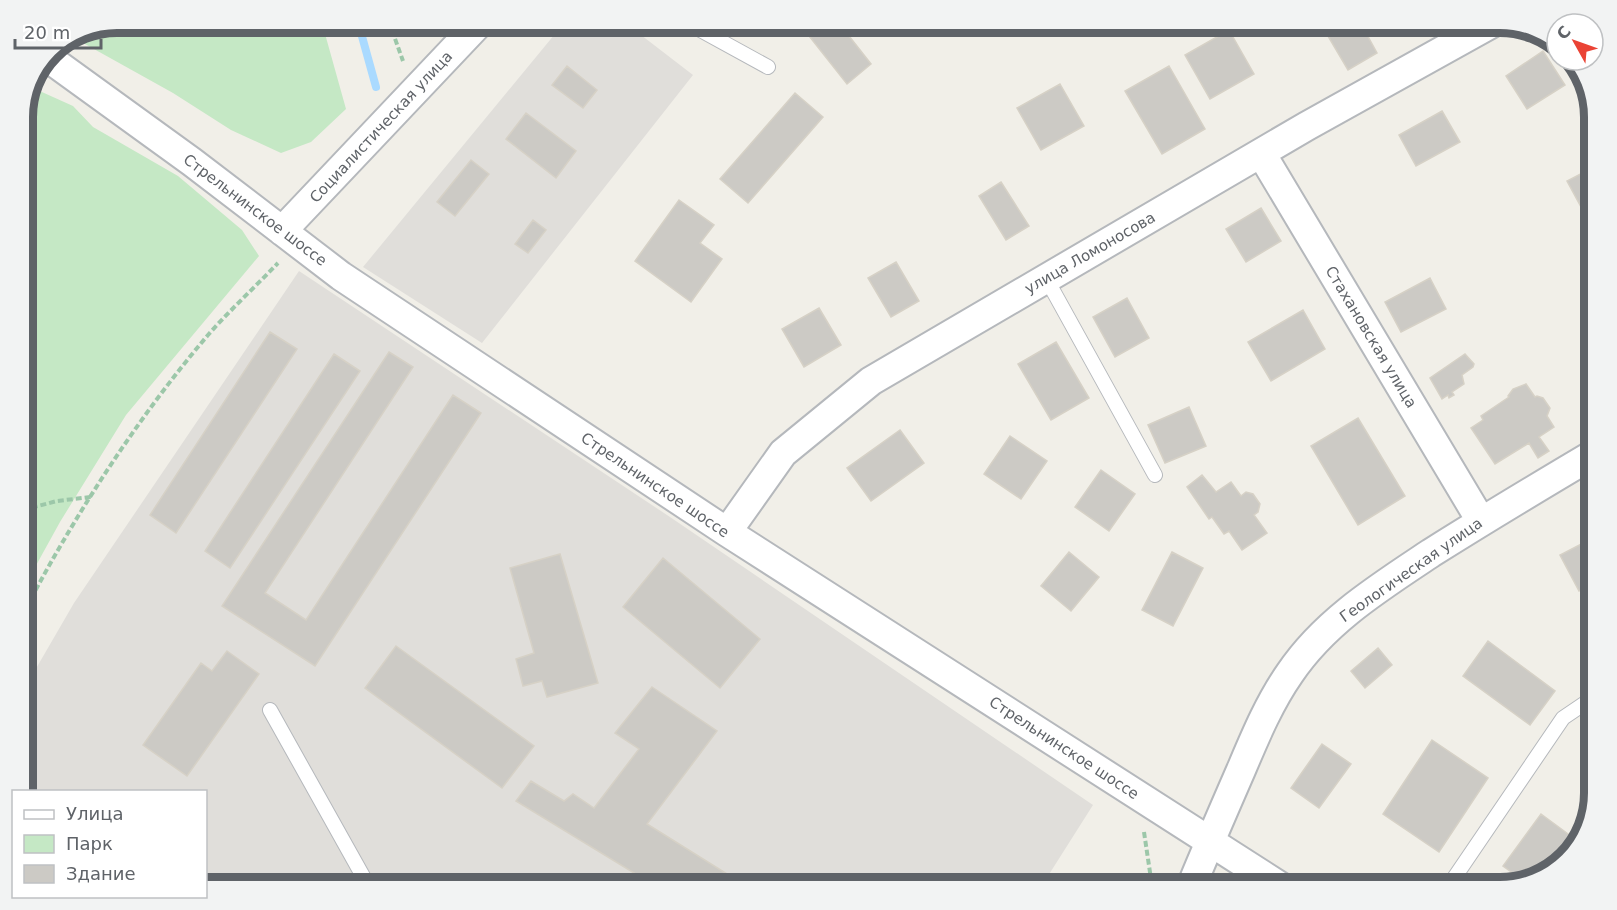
<svg xmlns="http://www.w3.org/2000/svg" width="1617" height="910" font-family="'DejaVu Sans',sans-serif">
  <style>
    .industrial { fill: #e0deda }
    .green { fill: #c5e8c5 }
    .lines { fill: none; stroke-linecap: round; stroke-linejoin: round }
    .stream { stroke: #aadaff; stroke-width: 8 }
    .building { fill: #cccac5; stroke: #d6d1c6; stroke-width: 1.5 }
    .lane-casing { stroke: #b5b8bc; stroke-width: 16 }
    .street-casing { stroke: #b5b8bc; stroke-width: 32 }
    .path { stroke: #9cc7a9; stroke-width: 4; stroke-dasharray: 6 3; stroke-linecap: butt }
    .lane { stroke: #fff; stroke-width: 14 }
    .street { stroke: #fff; stroke-width: 28 }
    .labels { text-anchor: middle; stroke-width: 5; stroke-linejoin: round; paint-order: stroke }
    .street-label { font-size: 15px; fill: #5f6368; stroke: #fff }
    .rim { fill: none; stroke: #5f6368; stroke-width: 8 }
  </style>
  <rect width="100%" height="100%" fill="#f1efe8"/>
  <path class="industrial" d="M564,23H618L641,35L693,75L482,343L363,267Z
    M299,271L670,517L1093,805L1041,887H206V792H23V691L74,603Z"/>
  <path class="green" d="M117,23H322L346,109L311,142L281,153L231,130L173,93L76,39Z
    M33,88L73,106L93,127L178,176L242,230L259,256L126,415L60,522L23,589V112Z"/>
  <g class="lines">
    <path class="stream" d="M358,22L376,87"/>
  </g>
  <path class="building" d="M798,22H838L871,64L847,84Z
    M1327,22H1360L1377,53L1348,70L1322,26Z
    M1229,30L1254,74L1210,99L1185,55Z
    M1543,51L1565,85L1527,109L1506,76Z
    M567,66L597,90L583,108L552,85Z
    M1169,66L1205,129L1162,154L1125,91Z
    M1060,84L1084,126L1041,150L1017,108Z
    M795,93L823,117L748,203L720,179Z
    M1442,111L1460,142L1416,166L1399,135Z
    M526,113L576,151L556,178L506,139Z
    M471,160L489,174L455,216L437,202Z
    M1594,167V231L1567,181Z
    M1001,182L1029,226L1006,240L979,196Z
    M679,200L714,225L700,243L722,259L691,302L635,261Z
    M1261,208L1281,241L1246,262L1226,229Z
    M533,220L546,230L528,253L515,244Z
    M896,262L919,301L891,317L868,278Z
    M1430,278L1446,309L1401,332L1385,302Z
    M1127,298L1149,338L1115,357L1093,317Z
    M819,308L841,345L804,367L782,329Z
    M1303,310L1325,349L1271,381L1248,342Z
    M270,332L297,349L176,533L150,515Z
    M1056,342L1089,398L1051,420L1018,364Z
    M389,352L413,367L265,593L306,620L453,395L481,413L315,666L222,606Z
    M334,354L360,371L230,568L205,551Z
    M1465,354L1474,364L1473,367L1462,375L1464,384L1452,392L1454,395L1449,398L1448,395L1442,399L1430,378Z
    M1526,384L1535,397L1537,396L1543,398L1550,408L1547,416L1554,427L1539,437L1549,451L1538,458L1529,443L1495,464L1471,428L1483,420L1481,416L1509,397L1508,396L1513,389Z
    M1189,407L1206,446L1165,463L1148,425Z
    M1358,418L1405,496L1358,525L1311,446Z
    M900,430L924,463L871,501L847,468Z
    M1010,436L1047,461L1021,499L984,474Z
    M1101,470L1135,494L1109,531L1075,507Z
    M1202,475L1216,492L1231,482L1241,496L1246,492L1253,494L1260,504L1258,512L1254,515L1267,533L1242,550L1229,531L1224,534L1212,517L1209,519L1187,487Z
    M1589,540L1594,551V583L1579,591L1560,555Z
    M1069,552L1099,577L1071,611L1041,586Z
    M1172,552L1203,568L1173,626L1142,610Z
    M560,554L598,683L547,697L542,681L523,686L516,659L534,653L510,568Z
    M663,558L760,639L720,688L623,607Z
    M1488,641L1555,691L1530,725L1463,676Z
    M396,646L534,746L502,788L365,688Z
    M1378,648L1392,665L1365,688L1351,671Z
    M227,651L259,674L187,776L143,745L201,663L212,671Z
    M652,687L717,731L647,824L748,887H657L516,801L531,781L564,801L573,794L594,808L639,749L615,733Z
    M1432,740L1488,778L1439,852L1383,814Z
    M1322,744L1351,764L1319,808L1291,788Z
    M1541,814L1579,842L1547,875L1524,881L1503,866Z"/>
  <g class="lines">
    <defs>
      <path id="lane" d="M686,22L768,67
        M1046,278L1155,475
        M270,710L369,887
        M1448,887L1563,718L1594,697"/>
      <path id="street" d="M47,57L192,162L341,276L727,532L1281,887
        M1261,153L1481,521
        M282,231L480,22
        M727,532L783,453L871,381L1307,126L1494,22
        M1191,887C1207,848 1224,809 1241,770C1255,737 1269,703 1290,673C1325,621 1380,587 1431,553C1485,519 1540,486 1594,454"/>
    </defs>
    <use href="#lane" class="lane-casing"/>
    <use href="#street" class="street-casing"/>
    <path class="path" d="M389,22L403,61
      M23,510L57,501L91,497
      M23,614C72,519 138,417 208,335C230,310 255,287 278,263
      M1144,832L1151,879L1150,887"/>
    <use href="#lane" class="lane"/>
    <use href="#street" class="street"/>
  </g>
  <g class="labels">
    <g class="street-label">
      <text transform="translate(381 127) rotate(-47)" y="5">Социалистическая улица</text>
      <text transform="translate(255 210) rotate(37)" y="5">Стрельнинское шоссе</text>
      <text transform="translate(1090 253) rotate(-30)" y="5">улица Ломоносова</text>
      <text transform="translate(1371 337) rotate(59)" y="5">Стахановская улица</text>
      <text transform="translate(655 485) rotate(34)" y="5">Стрельнинское шоссе</text>
      <text transform="translate(1411 570) rotate(-35)" y="5">Геологическая улица</text>
      <text transform="translate(1064 748) rotate(33)" y="5">Стрельнинское шоссе</text>
    </g>
  </g>
  <path d="M0 0H1617V910H0ZM117 33H1500A84 84 0 0 1 1584 117V793A84 84 0 0 1 1500 877H117A84 84 0 0 1 33 793V117A84 84 0 0 1 117 33Z" fill="#f2f3f3" fill-rule="evenodd"/>
  <path class="rim" d="M117 33H1500A84 84 0 0 1 1584 117V793A84 84 0 0 1 1500 877H117A84 84 0 0 1 33 793V117A84 84 0 0 1 117 33Z"/>
  <rect x="12" y="790" width="195" height="108" fill="#ffffff" stroke="#bfc1c3" stroke-width="1.5"/>
  <rect x="24" y="810" width="30" height="9" fill="#ffffff" stroke="#bfc1c3" stroke-width="1.5"/>
  <text x="66" y="820" font-size="18" fill="#5f6368">Улица</text>
  <rect x="24" y="835" width="30" height="18" fill="#c5e8c5" stroke="#bfc1c3" stroke-width="1.5"/>
  <text x="66" y="850" font-size="18" fill="#5f6368">Парк</text>
  <rect x="24" y="865" width="30" height="18" fill="#cccac5" stroke="#bfc1c3" stroke-width="1.5"/>
  <text x="66" y="880" font-size="18" fill="#5f6368">Здание</text>
  <g transform="translate(1575 42) rotate(310)"><circle r="28" fill="#ffffff" stroke="#bfc1c3" stroke-width="1.5"/>
  <path d="M0-4.5L10 22L0 15L-10 22Z" fill="#ea4335"/>
  <text y="-9" font-size="16" font-weight="bold" text-anchor="middle" fill="#5f6368">С</text>
  </g>
  <path d="M15 39v9h86v-9" fill="none" stroke="#5f6368" stroke-width="3"/>
  <text x="24" y="39" font-size="18" fill="#5f6368" stroke="#ffffff" stroke-width="4.5" paint-order="stroke">20 m</text>
</svg>
